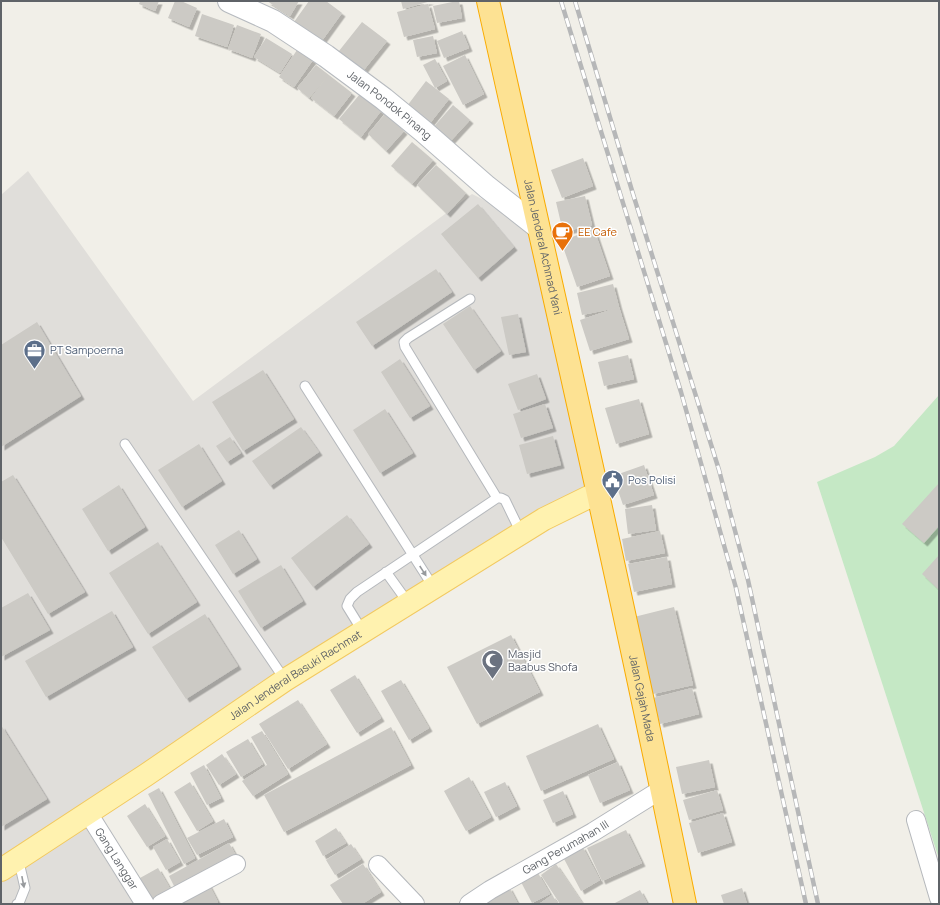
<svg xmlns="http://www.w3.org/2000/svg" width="940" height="905" font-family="Manrope,sans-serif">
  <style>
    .industrial { fill: #e0deda }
    .green { fill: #c5e8c5 }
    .building { fill: #cccac5; filter: url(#shadow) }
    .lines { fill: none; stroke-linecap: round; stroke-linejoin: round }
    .lane-casing { stroke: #b5b8bc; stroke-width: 11 }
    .street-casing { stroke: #b5b8bc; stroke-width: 20 }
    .secondary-casing { stroke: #b6babf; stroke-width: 24 }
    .primary-casing { stroke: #f2c960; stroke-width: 24 }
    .highway-casing { stroke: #f9ab00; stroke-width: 24 }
    .lane { stroke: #fff; stroke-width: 9 }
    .street { stroke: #fff; stroke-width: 18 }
    .secondary { stroke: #fff; stroke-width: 22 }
    .primary { stroke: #fff2af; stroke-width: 22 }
    .highway { stroke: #fde293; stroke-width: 22 }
    .rail-casing { stroke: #b6b7b8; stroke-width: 4.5 }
    .rail { stroke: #fff; stroke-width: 3; stroke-dasharray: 9; stroke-linecap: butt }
    .oneway { fill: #979a9d }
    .labels { text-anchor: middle; stroke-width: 3; stroke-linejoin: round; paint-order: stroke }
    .street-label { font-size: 11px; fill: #5f6368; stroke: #fff }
    .food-label { font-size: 11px; fill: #c56008; stroke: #fff; text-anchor: start }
    .service-label { font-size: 11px; fill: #4e5e75; stroke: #fff; text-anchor: start }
    .worship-label { font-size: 11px; fill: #5b616d; stroke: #fff; text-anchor: start }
  </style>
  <defs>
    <filter id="shadow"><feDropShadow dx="3.5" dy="3.5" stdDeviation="0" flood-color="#0004"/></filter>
  </defs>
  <rect width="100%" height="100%" fill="#f1efe8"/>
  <path class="industrial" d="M28,171L193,401L472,194L538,227L597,493L80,819L134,904H1V195Z"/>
  <path class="green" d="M939,395V859L817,482L875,457L894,446Z"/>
  <path class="building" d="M140,1H159L155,11L139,4Z
    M175,1H181L197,8L189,27L168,18Z
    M267,1H299L290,16Z
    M309,1H326L342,13L321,42L294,22Z
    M401,1H431L403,9Z
    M457,1H459L462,18L437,23L433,6Z
    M428,4L435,29L404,37L397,12Z
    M202,14L234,25L227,47L195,36Z
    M362,22L387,41L359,76L335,56Z
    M237,25L261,34L252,58L228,49Z
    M462,31L469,48L444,58L437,41Z
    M433,36L437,53L417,57L413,40Z
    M266,38L292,54L280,73L254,57Z
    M297,50L313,60L294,87L279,77Z
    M465,55L484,94L463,105L443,66Z
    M435,59L447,81L435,88L423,65Z
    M316,65L352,93L334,116L311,98L327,77L309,98L297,88Z
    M426,81L449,99L427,127L404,110Z
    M360,94L381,111L361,137L339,119Z
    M453,105L470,120L446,146L430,131Z
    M385,114L404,131L386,151L368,134Z
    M412,142L433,160L412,184L391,166Z
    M583,158L593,186L562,198L551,170Z
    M436,165L466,193L447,214L417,185Z
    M585,196L592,225L563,232L556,202Z
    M478,204L514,247L478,278L441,234Z
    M594,229L610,276L577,287L561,241Z
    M436,269L452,292L372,346L356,322Z
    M613,284L619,307L629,339L590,351L580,320L616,308L582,315L577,293Z
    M470,306L501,351L474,370L443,324Z
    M518,314L526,352L509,355L501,317Z
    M37,322L81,396L1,447V345Z
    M628,355L634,379L604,386L598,362Z
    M400,359L430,406L410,418L381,372Z
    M263,370L294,419L243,451L212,402Z
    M537,374L546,399L518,410L508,384Z
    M639,399L649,434L616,444L605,408Z
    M545,404L553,428L521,438L513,414Z
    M385,409L413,453L380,473L353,430Z
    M301,427L319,452L270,486L252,461Z
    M553,436L561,465L527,474L519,445Z
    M230,437L241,453L227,462L216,446Z
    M199,444L222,481L182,507L158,470Z
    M644,465L654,495L623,505L613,476Z
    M13,475L85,592L48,614L1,537V482Z
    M939,483V526L924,543L902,524Z
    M119,485L145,527L108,551L82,509Z
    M652,505L656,530L628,534L625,509Z
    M347,515L369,544L313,587L291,558Z
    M239,530L257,559L233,574L215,545Z
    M660,531L665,553L626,561L622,539Z
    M158,542L197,602L148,634L109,573Z
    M939,555V590L922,574Z
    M667,557L672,584L634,592L628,564Z
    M281,565L303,601L261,628L238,591Z
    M28,593L50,630L1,657V608Z
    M674,607L693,685L653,694L634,617Z
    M112,611L133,647L46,697L25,661Z
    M205,614L238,666L186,699L152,647Z
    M511,635L540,692L477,724L447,667Z
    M355,675L381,718L357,733L330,690Z
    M401,680L429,728L409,740L381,691Z
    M692,688L699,714L660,724L653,698Z
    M298,700L327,744L288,769L259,724Z
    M598,724L614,759L541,791L526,756Z
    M1,725L47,799L1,827Z
    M391,727L411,765L284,832L264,795Z
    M262,731L288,774L253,796L242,781L267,765L251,737Z
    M248,739L263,764L241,777L226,752Z
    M222,754L236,774L219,785L206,765Z
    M709,760L715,787L682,794L676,767Z
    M618,762L630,790L600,803L588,775Z
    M204,765L221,798L207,805L190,773Z
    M469,777L491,817L466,831L444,791Z
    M190,782L213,821L197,831L174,792Z
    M505,782L517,806L496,817L484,792Z
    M159,788L195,858L184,864L148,794Z
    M717,790L723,810L689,820L683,800Z
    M563,791L573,814L553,823L543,800Z
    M145,804L165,836L147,847L127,816Z
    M723,813L732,842L698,853L689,823Z
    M224,819L233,837L197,855L187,838Z
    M336,828L346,843L323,856L315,841Z
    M626,830L642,863L602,881L587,848Z
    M167,839L180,862L166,870L153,847Z
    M229,843L239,861L178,894L169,876Z
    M351,844L361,859L335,875L326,860Z
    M582,846L600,880L581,891L563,857Z
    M363,864L381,892L362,904H343L330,885Z
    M556,864L583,904H560L541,875Z
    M158,868L172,892L154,902L140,878Z
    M538,873L550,894L532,903L521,882Z
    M208,883L218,902L214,904H167Z
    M509,887L518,904H479Z
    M742,888L747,904H724L721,895Z
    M640,890L647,903L644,904H613Z
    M552,895L558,904H539Z"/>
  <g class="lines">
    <defs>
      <path id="lane" d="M470,299L408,338L404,342L405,347L497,498
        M305,386L434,588
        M125,444L285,680
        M386,572L409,604
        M363,632L347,606L350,599L357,592L497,498H501L505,500L521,533
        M17,904L19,903L25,888L18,858"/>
      <g id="street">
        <path id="s1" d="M88,813L145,904"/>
        <path d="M916,820L939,898"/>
        <path d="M378,865L415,904"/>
        <path d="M161,904L236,864"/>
        <path id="s2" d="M469,904L490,890L593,832L662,789"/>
      </g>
      <g id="secondary">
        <path id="s3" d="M229,1L273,21L326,56L384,99L423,131L487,187L538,227"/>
      </g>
      <g id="primary">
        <path id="s4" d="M1,870L146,775L285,680L544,519L597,493"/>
      </g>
      <g id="highway">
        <path id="s5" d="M488,1C555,302 624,602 685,904"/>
      </g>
    </defs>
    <use href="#lane" class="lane-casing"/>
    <use href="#street" class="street-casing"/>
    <use href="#secondary" class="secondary-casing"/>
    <use href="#primary" class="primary-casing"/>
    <use href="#highway" class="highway-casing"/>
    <use href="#lane" class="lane"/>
    <use href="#street" class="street"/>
    <use href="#secondary" class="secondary"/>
    <use href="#primary" class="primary"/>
    <use href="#highway" class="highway"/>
    <defs>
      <path id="rail" d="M561,1L681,392L736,588L806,904
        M575,1L633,194L719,470L748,580L818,904"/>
    </defs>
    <use href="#rail" class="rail-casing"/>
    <use href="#rail" class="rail"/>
  </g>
  <defs><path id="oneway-solid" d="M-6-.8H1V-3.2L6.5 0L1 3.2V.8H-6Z"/></defs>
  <g class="oneway">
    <use href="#oneway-solid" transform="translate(423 571) rotate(57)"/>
    <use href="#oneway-solid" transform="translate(23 882) rotate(79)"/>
  </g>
  <defs>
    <symbol id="cafe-pin" viewBox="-11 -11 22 30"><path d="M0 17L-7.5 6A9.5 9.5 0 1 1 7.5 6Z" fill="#e8710a" stroke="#fff"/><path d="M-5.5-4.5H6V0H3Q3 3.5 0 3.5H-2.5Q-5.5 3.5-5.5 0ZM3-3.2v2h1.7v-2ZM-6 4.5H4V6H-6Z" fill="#fff"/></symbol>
    <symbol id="office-pin" viewBox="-11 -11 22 30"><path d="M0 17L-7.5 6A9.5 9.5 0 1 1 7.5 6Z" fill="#5c6f8a" stroke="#fff"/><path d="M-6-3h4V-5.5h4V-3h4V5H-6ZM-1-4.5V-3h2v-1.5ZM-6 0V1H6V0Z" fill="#fff"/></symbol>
    <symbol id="civic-pin" viewBox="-11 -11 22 30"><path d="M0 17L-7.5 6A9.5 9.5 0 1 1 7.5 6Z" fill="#5c6f8a" stroke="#fff"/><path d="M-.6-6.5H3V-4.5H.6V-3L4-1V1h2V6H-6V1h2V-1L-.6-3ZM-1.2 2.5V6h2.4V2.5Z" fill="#fff"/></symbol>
    <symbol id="mosque-pin" viewBox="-11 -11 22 30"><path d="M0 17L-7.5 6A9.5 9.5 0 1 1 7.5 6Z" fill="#6b7280" stroke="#fff"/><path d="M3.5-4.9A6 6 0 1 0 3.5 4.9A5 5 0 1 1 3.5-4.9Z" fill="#fff"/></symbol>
  </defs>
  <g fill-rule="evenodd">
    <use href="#cafe-pin" x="550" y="220" width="25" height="34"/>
    <use href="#office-pin" x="22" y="338" width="25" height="34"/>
    <use href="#civic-pin" x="600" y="468" width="25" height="34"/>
    <use href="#mosque-pin" x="480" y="648" width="25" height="34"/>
  </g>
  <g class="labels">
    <g class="street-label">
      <text dy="4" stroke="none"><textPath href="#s3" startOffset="192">Jalan Pondok Pinang</textPath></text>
      <text dy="4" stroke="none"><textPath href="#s5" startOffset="252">Jalan Jenderal Achmad Yani</textPath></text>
      <text dy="4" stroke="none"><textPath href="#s4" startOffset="353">Jalan Jenderal Basuki Rachmat</textPath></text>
      <text dy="4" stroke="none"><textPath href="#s5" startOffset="714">Jalan Gajah Mada</textPath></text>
      <text dy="4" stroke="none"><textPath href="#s2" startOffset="112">Gang Perumahan III</textPath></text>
      <text dy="4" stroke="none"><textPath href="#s1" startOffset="54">Gang Langgar</textPath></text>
    </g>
    <g class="food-label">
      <text x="578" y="236">EE Cafe</text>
    </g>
    <g class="service-label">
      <text x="50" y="354">PT Sampoerna</text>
      <text x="628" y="484">Pos Polisi</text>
    </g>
    <g class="worship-label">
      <text x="508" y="658">Masjid<tspan x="508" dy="13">Baabus Shofa</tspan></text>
    </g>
  </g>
  <rect width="940" height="905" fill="none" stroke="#5f6368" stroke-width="4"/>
</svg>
